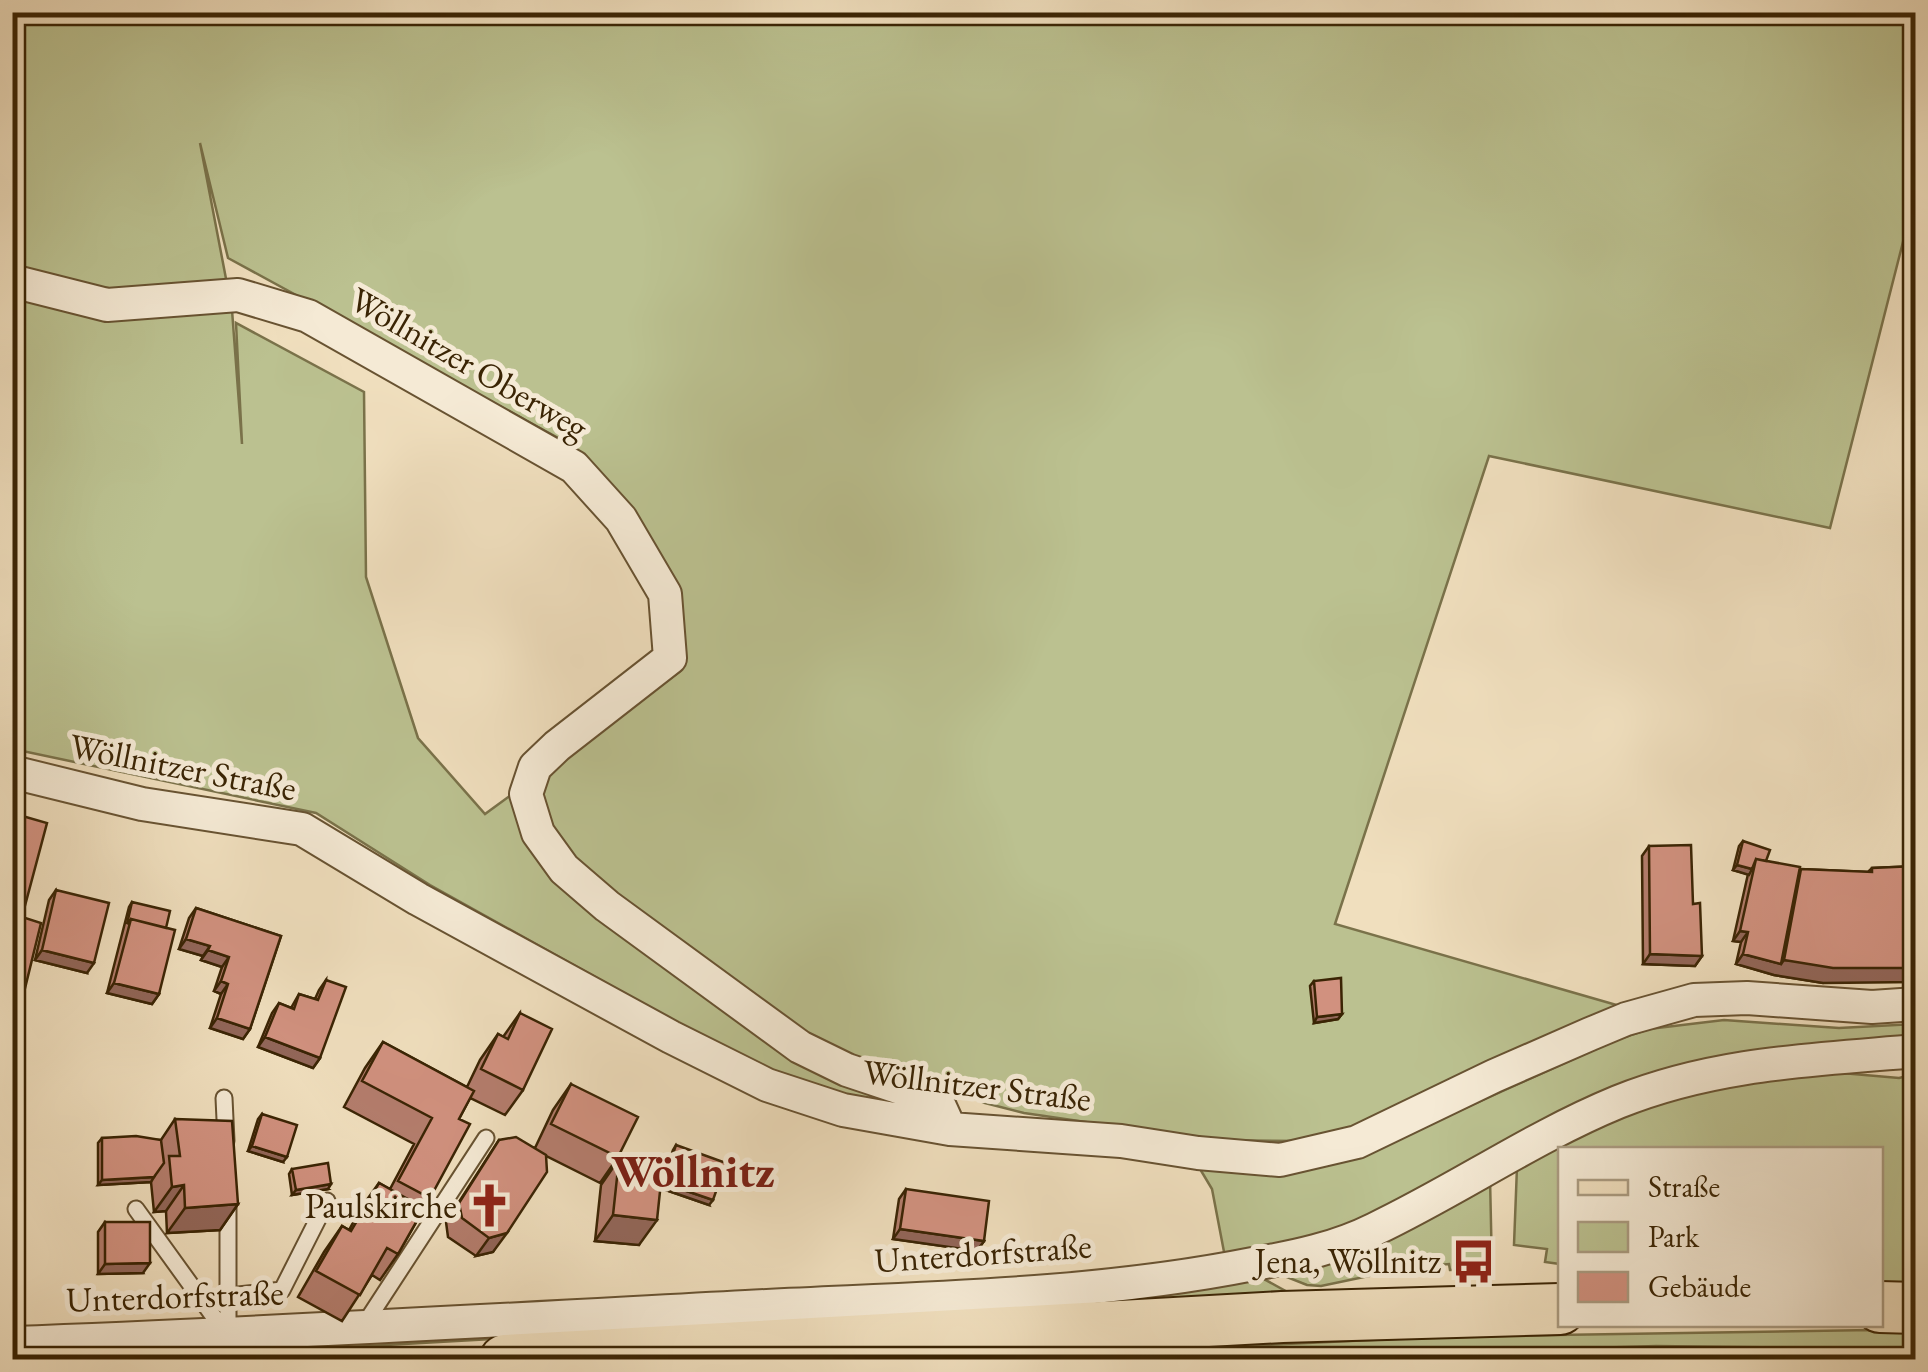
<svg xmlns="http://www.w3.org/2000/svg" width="1928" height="1372" font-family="'EB Garamond',serif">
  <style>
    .green { fill: #bbc190; stroke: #7a724a; stroke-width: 2.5; fill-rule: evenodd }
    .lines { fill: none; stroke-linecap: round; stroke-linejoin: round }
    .service-casing { stroke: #685332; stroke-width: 19 }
    .minor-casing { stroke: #685332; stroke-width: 36 }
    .primary-casing { stroke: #3a2404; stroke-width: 54 }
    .service { stroke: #f5ead5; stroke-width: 15 }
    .minor { stroke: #f5ead5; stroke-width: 32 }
    .primary { stroke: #f0dfbe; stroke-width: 50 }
    .wall { fill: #b47d6d; stroke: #3a2404; stroke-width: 2.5 }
    .shaded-wall { fill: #926659; stroke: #3a2404; stroke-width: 2.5 }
    .building { fill: #d1917f; stroke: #3a2404; stroke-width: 2.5 }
    .labels { text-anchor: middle; stroke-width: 10; stroke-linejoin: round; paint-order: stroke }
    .street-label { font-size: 35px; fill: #3a2404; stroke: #f5ead5 }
    .poi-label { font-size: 35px; fill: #3a2404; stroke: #f5ead5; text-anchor: end }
    .district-label { font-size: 45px; font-weight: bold; fill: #7a1f14; stroke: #f5ead5 }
  </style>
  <rect width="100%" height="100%" fill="#f0dfbe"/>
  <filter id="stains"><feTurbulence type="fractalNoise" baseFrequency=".002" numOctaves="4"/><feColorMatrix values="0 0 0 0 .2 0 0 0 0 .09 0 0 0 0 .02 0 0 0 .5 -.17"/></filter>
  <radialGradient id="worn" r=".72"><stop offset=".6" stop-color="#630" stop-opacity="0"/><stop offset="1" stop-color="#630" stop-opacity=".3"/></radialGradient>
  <path class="green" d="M13,13H1915V195L1830,528L1489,456L1335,924L1627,1008L1372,1121L1305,1141L1209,1140L1024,1113L985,1103L931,1082L917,1111L844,1096L771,1075L430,885L316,813L13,749ZM200,143L228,258L571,445L630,506L677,589L682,670L485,814L418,738L366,577L364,392L236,323L242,444L232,310Z
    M1724,1020L1839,1028L1915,1024V1040L1746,1057L1353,1230L1225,1257L1212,1189L1197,1164C1256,1169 1301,1174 1359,1156L1613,1041L1649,1029Z
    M1830,1072L1899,1078L1915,1074V1283L1881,1282L1880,1150H1560V1264L1545,1262L1547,1249L1514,1245L1517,1167C1566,1141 1616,1110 1670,1096C1723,1082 1776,1077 1830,1072Z
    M1490,1178L1492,1269L1450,1270L1449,1264L1412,1267L1321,1286L1307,1285L1279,1274Z
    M1253,1273L1291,1294L139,1359L13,1360L12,1355Z
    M1872,1330L1916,1332L1915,1349L1656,1346L1217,1359L939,1360L1436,1337Z"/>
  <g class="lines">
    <defs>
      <path id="service" d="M224,1098L226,1141
        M136,1209L227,1335
        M229,1296L282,1290L327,1201
        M364,1325L486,1138
        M228,1335V1199"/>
      <path id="minor" d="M12,281L107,305L238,295L308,316L574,467L621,519L665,594L670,658L557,746L535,767L526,794L538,833L564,869L607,906L800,1047L847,1070L928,1097L940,1107L950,1129
        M12,772L142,804L302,829L418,899L671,1037L767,1085L843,1110L950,1129L1121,1141L1198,1153L1280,1160L1357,1142L1494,1076L1590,1034L1626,1019L1694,1000L1747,998L1872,1007L1916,1004
        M12,1343C257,1334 502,1320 746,1307C915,1298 1087,1297 1253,1264C1295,1257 1337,1248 1375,1229C1457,1190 1533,1137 1618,1102C1715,1063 1812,1060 1916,1051"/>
      <path id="primary" d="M1880,1307L1916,1308
        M505,1360L1282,1317L1560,1309"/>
    </defs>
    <use href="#service" class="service-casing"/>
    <use href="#minor" class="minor-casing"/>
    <use href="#primary" class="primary-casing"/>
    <use href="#service" class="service"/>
    <use href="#minor" class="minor"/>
    <use href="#primary" class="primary"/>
  </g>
  <path class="wall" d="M1743,841L1766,861L1799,872L1801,869L1868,872L1872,868L1916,866L1823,983L1774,975L1736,964L1741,942L1733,941L1748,874L1733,870L1739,846Z
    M1649,846L1693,904L1702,956L1695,966L1643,964L1642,856Z
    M56,890L87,973L35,960L49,900Z
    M132,902L166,928L159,994L152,1004L107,993L129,907Z
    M196,908L281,936L250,1029L243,1039L210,1028L221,994L214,991L222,967L201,960L203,956L179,949L189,918Z
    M326,980L320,1058L313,1068L258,1047L272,1013L279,1003L291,1008L299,994L315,999L319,990Z
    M1314,981L1342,1014L1338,1019L1314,1023L1310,986Z
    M520,1013L523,1090L505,1115L470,1098L459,1119L430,1198L398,1254L380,1280L372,1275L342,1321L298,1297L324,1252L342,1226L349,1230L361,1208L379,1183L390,1189L414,1144L344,1107L365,1068L383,1042L467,1087L480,1060L498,1034L503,1037Z
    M571,1084L618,1157L600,1183L546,1156L493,1252L476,1256L448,1237L446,1222L499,1140L535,1148L553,1110Z
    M262,1114L283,1162L248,1151L258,1119Z
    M175,1119L238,1204L220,1230L167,1233L166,1211L154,1212L151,1182L98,1185V1143L102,1138L161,1140Z
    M676,1145L709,1205L660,1188L639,1245L595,1241L601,1185L619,1159L660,1186L673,1150Z
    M292,1169L328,1189L292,1195L289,1174Z
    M906,1189L984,1241L977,1251L893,1239L899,1199Z
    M105,1222L143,1273L98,1274V1232Z"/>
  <path class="shaded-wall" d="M1737,865L1752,869L1749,875L1733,870Z
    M1740,931L1748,932L1741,942L1733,941Z
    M186,939L210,946L203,956L179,949Z
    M42,950L94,963L87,973L35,960Z
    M208,950L229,957L222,967L201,960Z
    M1650,954L1702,956L1695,966L1643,964Z
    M1743,954L1781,964L1784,960L1916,968V982L1823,983L1774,975L1736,964Z
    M221,981L228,984L221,994L214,991Z
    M114,983L159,994L152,1004L107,993Z
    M1342,1014L1338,1019L1314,1023L1317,1017Z
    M217,1018L250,1029L243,1039L210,1028Z
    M265,1037L320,1058L313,1068L258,1047Z
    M252,1146L287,1157L283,1162L248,1151Z
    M154,1177L151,1182L98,1185L102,1180Z
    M663,1183L713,1200L709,1205L660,1188Z
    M331,1184L328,1189L292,1195L296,1190Z
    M184,1185L166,1211L154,1212L172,1187Z
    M238,1204L220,1230L167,1233L185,1208Z
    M613,1215L657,1220L639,1245L595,1241Z
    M900,1229L984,1241L977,1251L893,1239Z
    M507,1233L493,1252L476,1256L489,1238Z
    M150,1263L143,1273L98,1274L105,1264Z"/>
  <path class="building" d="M12,813L47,823L22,917L41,923L16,1025L12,1024Z
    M1743,841L1770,850L1766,861L1756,859L1752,869L1737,865Z
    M1691,845L1693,904L1700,903L1702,956L1650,954L1649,846Z
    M1756,859L1800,867L1781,964L1743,954L1748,932L1740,931Z
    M1916,866V968H1833L1784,960L1801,869L1872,872V868Z
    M56,890L109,903L94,963L42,950Z
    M132,902L170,911L166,928L131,919L127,924Z
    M196,908L281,936L250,1029L217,1018L228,984L221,981L229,957L208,950L210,946L186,939Z
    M131,919L175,930L159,994L114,983Z
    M1341,978L1342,1014L1317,1017L1314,981Z
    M326,980L346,987L320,1058L265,1037L279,1003L294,1009L299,994L318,1000Z
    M520,1013L552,1029L523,1090L481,1069L498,1034L508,1039Z
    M383,1042L474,1091L459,1119L470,1124L430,1198L398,1181L432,1118L362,1081Z
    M571,1084L638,1117L618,1157L551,1124Z
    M262,1114L297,1125L287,1157L252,1146Z
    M175,1119L232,1121L238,1204L185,1208L184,1185L172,1187L169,1156H180Z
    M136,1136L161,1140L164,1163L154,1177L102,1180V1138Z
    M516,1137L546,1155L547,1172L507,1233L489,1238L462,1218L459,1203L499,1140Z
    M676,1145L726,1163L713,1200L663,1183Z
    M619,1159L663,1163L657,1220L613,1215Z
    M328,1163L331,1184L296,1190L292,1169Z
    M379,1183L424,1208L398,1254L387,1248L360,1295L316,1271L342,1226L351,1231Z
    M906,1189L989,1201L984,1241L900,1229Z
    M105,1222H150V1263L105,1264Z"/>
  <defs>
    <symbol id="church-bare" viewBox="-9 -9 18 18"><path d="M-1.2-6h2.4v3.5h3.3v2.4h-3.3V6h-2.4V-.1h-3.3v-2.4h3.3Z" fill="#8f2418" stroke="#f5ead5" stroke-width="2.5" paint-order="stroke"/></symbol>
    <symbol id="bus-bare" viewBox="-9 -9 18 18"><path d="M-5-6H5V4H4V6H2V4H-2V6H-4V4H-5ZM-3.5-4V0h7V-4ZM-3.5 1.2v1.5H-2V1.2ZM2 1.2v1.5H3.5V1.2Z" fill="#8f2418" stroke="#f5ead5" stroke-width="2.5" paint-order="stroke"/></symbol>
  </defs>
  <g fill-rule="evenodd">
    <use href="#church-bare" x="458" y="1174" width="63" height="63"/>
    <use href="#bus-bare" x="1442" y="1230" width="63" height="63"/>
  </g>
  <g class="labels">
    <g class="street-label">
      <text transform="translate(469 363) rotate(30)" y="12">Wöllnitzer Oberweg</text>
      <text transform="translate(183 767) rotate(11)" y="12">Wöllnitzer Straße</text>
      <text transform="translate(977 1085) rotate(7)" y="12">Wöllnitzer Straße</text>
      <text transform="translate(983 1253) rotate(-4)" y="12">Unterdorfstraße</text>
      <text transform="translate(175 1296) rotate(-2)" y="12">Unterdorfstraße</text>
    </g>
    <g class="poi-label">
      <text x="457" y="1218">Paulskirche</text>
      <text x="1441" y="1273">Jena, Wöllnitz</text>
    </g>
    <g class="district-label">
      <text x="693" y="1187">Wöllnitz</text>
    </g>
  </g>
  <rect width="1928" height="1372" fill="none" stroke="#f0dfbe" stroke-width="50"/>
  <rect x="15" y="15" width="1898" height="1342" fill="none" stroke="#3a2404" stroke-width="5"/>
  <rect x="25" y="25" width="1878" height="1322" fill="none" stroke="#3a2404" stroke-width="2.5"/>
  <rect x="1558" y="1147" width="325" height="180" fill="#f5ead5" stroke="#aa9b81" stroke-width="2.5"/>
  <rect x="1578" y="1180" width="50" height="15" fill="#f0dfbe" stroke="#aa9b81" stroke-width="2.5"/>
  <text x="1648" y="1197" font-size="30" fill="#3a2404">Straße</text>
  <rect x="1578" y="1222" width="50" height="30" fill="#bbc190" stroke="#aa9b81" stroke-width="2.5"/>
  <text x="1648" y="1247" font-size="30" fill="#3a2404">Park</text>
  <rect x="1578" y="1272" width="50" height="30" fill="#d1917f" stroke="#aa9b81" stroke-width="2.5"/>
  <text x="1648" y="1297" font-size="30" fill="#3a2404">Gebäude</text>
  <rect width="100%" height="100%" filter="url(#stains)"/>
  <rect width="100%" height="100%" fill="url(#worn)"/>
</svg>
